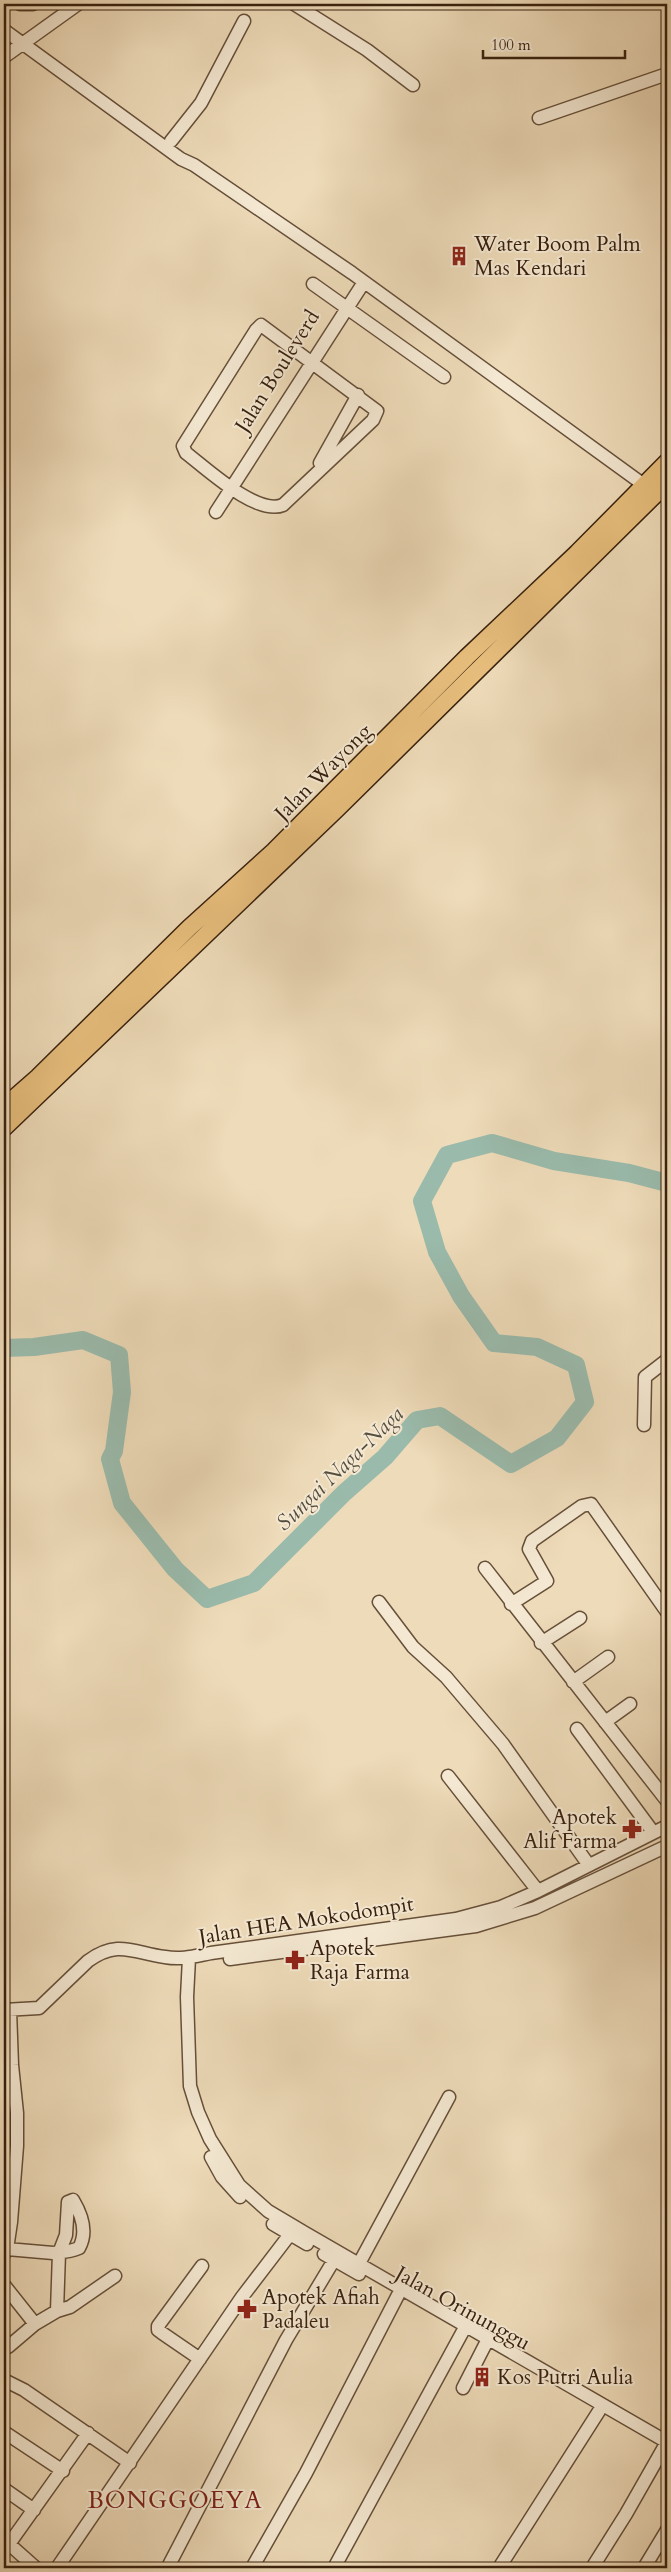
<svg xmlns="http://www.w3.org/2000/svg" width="671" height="2572" font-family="Cardo,serif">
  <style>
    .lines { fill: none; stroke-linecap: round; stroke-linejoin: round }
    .river { stroke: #9abbac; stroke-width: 18 }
    .minor-casing { stroke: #664f39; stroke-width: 15 }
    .major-casing { stroke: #38200e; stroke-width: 19 }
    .minor { stroke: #f4e8d2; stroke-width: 12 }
    .major { stroke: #e7be7c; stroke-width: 16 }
    .labels { text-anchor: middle; stroke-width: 4; stroke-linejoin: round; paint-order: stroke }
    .poi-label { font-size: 21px; fill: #38200e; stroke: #f4e8d2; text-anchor: start }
    .street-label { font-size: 21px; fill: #38200e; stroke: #f4e8d2 }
    .water-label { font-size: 22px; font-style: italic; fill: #554e3d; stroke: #f4e8d2 }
    .quarter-label { font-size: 24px; letter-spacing: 1px; fill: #7a1f14; stroke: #f4e8d2 }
  </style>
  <rect width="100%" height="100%" fill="#eedbb9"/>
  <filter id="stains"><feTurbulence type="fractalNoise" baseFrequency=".004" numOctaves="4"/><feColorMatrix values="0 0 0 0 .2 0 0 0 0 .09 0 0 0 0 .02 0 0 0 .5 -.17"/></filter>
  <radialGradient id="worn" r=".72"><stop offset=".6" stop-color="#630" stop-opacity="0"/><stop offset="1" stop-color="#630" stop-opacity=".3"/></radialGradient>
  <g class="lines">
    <path class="river" d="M4,1348L34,1347L83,1340L119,1355L122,1392L114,1451L110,1459L122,1503L175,1569L207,1599L254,1583L344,1493L385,1457L417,1420L440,1416L511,1464L557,1438L585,1402L576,1365L537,1347L494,1343L461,1296L437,1252L422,1201L447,1155L492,1143L554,1161L629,1173L667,1183"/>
    <defs>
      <path id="minor" d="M20,4H33
        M294,4L367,50L413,85
        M4,30L181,159L194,165L352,273L644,485
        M4,57L78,4
        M539,118L667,74
        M171,141L201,103L244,21
        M313,284L444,377
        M261,325L377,411L373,420L283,505C257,516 207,469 186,453L183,446L256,330Z
        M320,463L358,395
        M216,512L364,282
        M644,1425L645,1377L667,1360
        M485,1568L667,1801
        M379,1602L413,1647L446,1677L503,1744L588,1864
        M511,1604L547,1581L529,1549L532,1541L582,1506L591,1504L667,1612
        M541,1643L580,1618
        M573,1682L608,1657
        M605,1722L630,1704
        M577,1729L653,1832
        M448,1776L538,1891
        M189,1958L187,1997L190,2086L198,2112L210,2139L239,2185L268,2211L305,2233L667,2442L626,2514L592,2568
        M230,1959L476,1926L535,1908L667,1846
        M4,2010L39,2008L88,1961C118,1939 134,1953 165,1957C182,1960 195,1956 211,1953L456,1919L501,1907L538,1891L667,1826
        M211,2157L222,2177L240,2197
        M273,2224L307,2244
        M7,2249L53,2253C63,2252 70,2252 79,2248C88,2232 82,2215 73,2200L68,2202L66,2235L59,2253L57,2311L35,2324L8,2347
        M4,2254L7,2249L11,2222L17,2146V2113L12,2065L10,2010
        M324,2254L359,2274
        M355,2271L449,2097
        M4,2285L35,2324
        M57,2311L70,2307L115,2276
        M200,2359L162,2333L158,2330V2326L202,2266
        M4,2380L24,2390L130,2463
        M463,2388L486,2343
        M4,2432L63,2471
        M4,2489L34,2510
        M4,2542L9,2544L88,2433
        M9,2544L36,2568
        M168,2567L286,2340L334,2260
        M57,2568L242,2297L294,2229
        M252,2568L306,2473L398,2295
        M334,2568L463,2331
        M499,2568L599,2411
        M644,2568L667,2530"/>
      <path id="major" d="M4,1107L38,1077L189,928L274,851L467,657L577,553L667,462
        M4,1128L337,809L667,483"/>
    </defs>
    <use href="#minor" class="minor-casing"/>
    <use href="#major" class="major-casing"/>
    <use href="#minor" class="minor"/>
    <use href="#major" class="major"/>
  </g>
  <defs>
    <symbol id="building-bare" viewBox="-9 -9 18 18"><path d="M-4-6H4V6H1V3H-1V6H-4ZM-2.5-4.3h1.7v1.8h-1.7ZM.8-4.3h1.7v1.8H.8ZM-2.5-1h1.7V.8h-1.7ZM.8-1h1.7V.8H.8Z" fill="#8f2418" stroke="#f4e8d2" stroke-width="2.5" paint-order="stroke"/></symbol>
    <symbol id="pharmacy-bare" viewBox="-9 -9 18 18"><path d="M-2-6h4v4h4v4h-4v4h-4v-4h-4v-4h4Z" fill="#8f2418" stroke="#f4e8d2" stroke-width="2.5" paint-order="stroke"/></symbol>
  </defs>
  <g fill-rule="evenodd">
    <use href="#building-bare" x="445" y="242" width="28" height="28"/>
    <use href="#pharmacy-bare" x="618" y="1815" width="28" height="28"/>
    <use href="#pharmacy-bare" x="281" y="1946" width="28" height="28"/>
    <use href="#pharmacy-bare" x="233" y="2295" width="28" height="28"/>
    <use href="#building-bare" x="468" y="2363" width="28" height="28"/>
  </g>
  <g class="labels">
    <g class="poi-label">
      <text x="474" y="251">Water Boom Palm<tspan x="474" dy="24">Mas Kendari</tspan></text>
      <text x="617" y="1824" text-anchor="end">Apotek<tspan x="617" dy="24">Alif Farma</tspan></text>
      <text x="310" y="1955">Apotek<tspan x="310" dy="24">Raja Farma</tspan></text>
      <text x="262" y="2304">Apotek Afiah<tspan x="262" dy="24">Padaleu</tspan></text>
      <text x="497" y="2384">Kos Putri Aulia</text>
    </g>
    <g class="street-label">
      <text transform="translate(277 371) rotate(-58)" y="7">Jalan Bouleverd</text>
      <text transform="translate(323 772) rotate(-45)" y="7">Jalan Wayong</text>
      <text transform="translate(306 1920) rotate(-9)" y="7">Jalan HEA Mokodompit</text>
      <text transform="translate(463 2308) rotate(29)" y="7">Jalan Orinunggu</text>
    </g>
    <g class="water-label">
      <text transform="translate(339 1468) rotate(-44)" y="8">Sungai Naga-Naga</text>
    </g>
    <g class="quarter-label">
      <text x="175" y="2508">BONGGOEYA</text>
    </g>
  </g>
  <rect width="671" height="2572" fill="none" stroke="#eedbb9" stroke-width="20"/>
  <rect x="5" y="5" width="661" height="2562" fill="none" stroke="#38200e" stroke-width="2.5"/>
  <rect x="10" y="10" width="651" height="2552" fill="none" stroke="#38200e"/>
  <path d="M483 50v8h142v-8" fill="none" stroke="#38200e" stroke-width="2.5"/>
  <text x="491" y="50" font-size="15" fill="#38200e" stroke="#f4e8d2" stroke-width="4" paint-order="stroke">100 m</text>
  <rect width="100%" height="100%" filter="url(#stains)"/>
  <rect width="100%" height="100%" fill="url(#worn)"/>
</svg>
